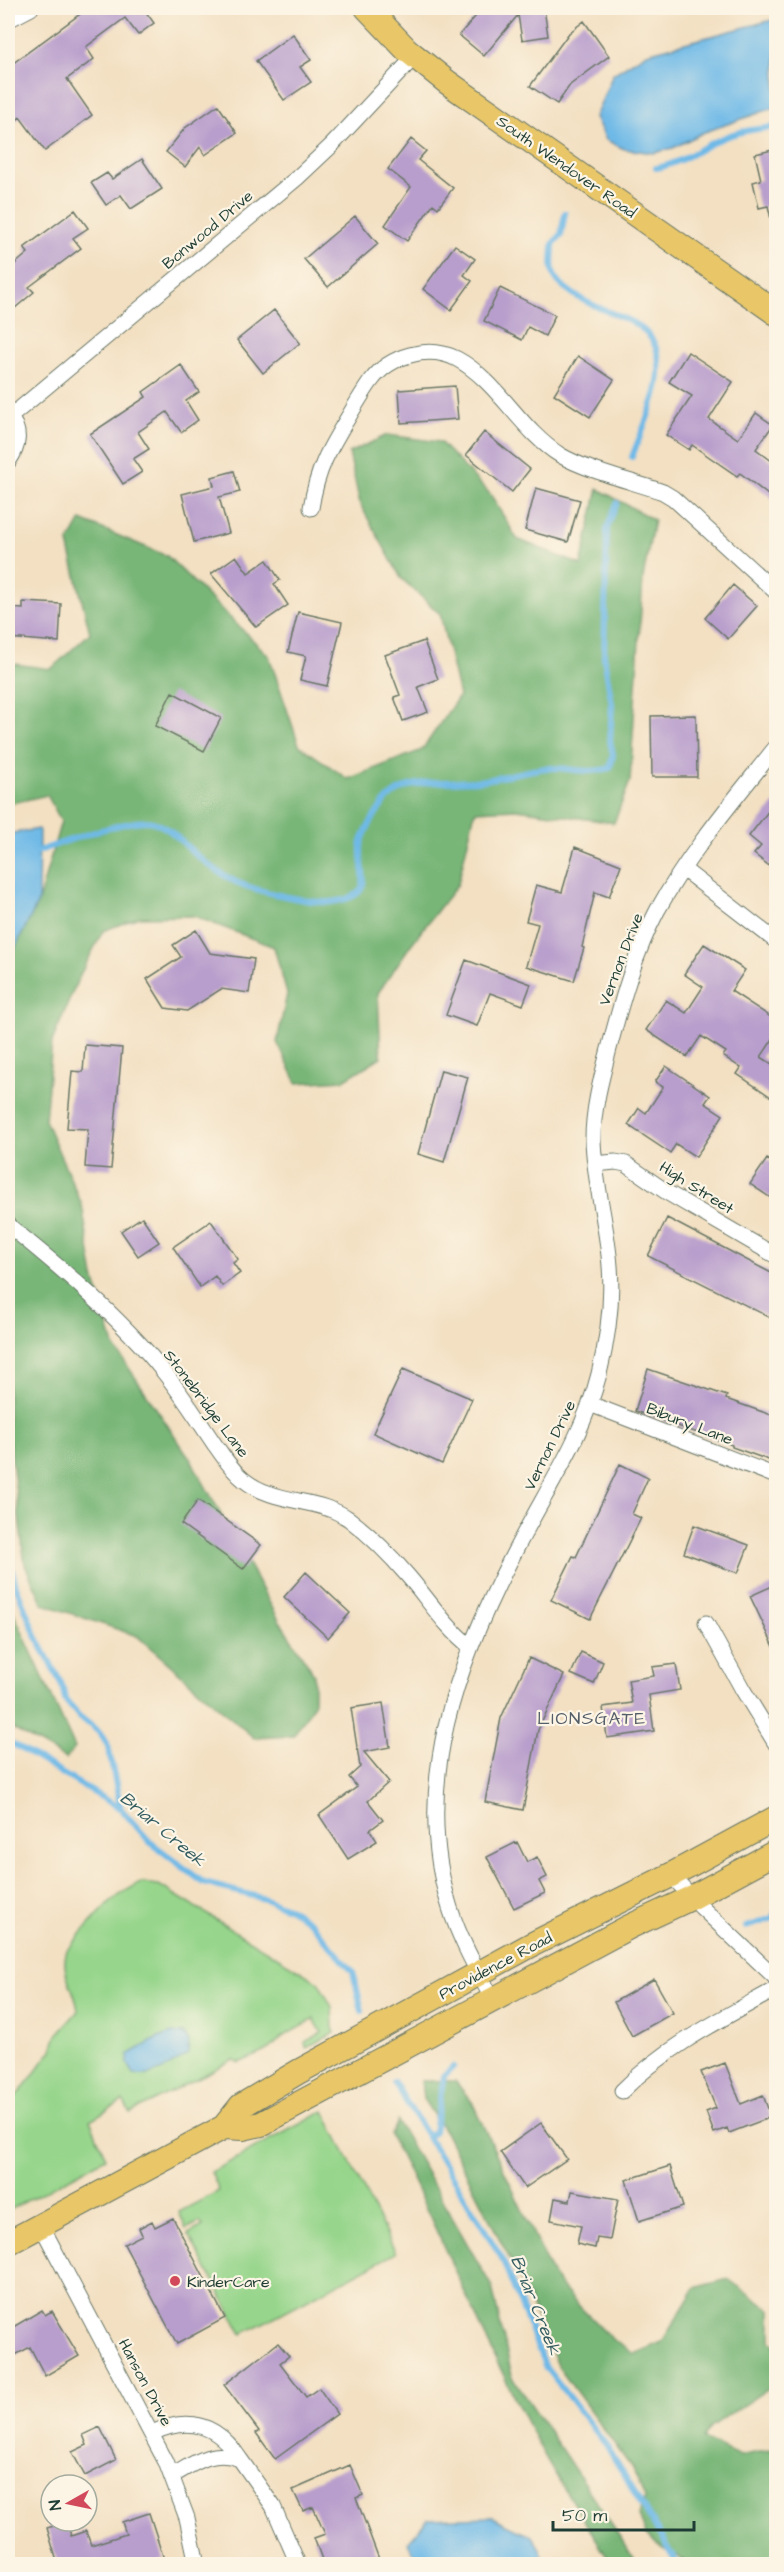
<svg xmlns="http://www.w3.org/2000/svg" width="784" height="2572" font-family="'Architects Daughter',sans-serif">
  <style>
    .green { fill: #96d58b; stroke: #5a8960; stroke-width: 1.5 }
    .forest { fill: #78b677; stroke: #4c7a56; stroke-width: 1.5 }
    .water { fill: #6eb9e7; stroke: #467b8e; stroke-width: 1.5 }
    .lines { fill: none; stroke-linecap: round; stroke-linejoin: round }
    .stream { stroke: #6eb9e7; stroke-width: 6 }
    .building { fill: #b89ecc }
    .minor-casing { stroke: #697666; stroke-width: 17 }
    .primary-casing { stroke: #697666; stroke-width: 26 }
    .minor { stroke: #fff; stroke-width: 15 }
    .primary { stroke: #e9c769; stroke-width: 24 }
    .poi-dot { fill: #d1495b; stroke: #fcf5e5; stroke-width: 2 }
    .labels { text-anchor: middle; stroke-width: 4.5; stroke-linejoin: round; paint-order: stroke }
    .street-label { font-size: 16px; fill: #1f3d34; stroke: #fcf5e5 }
    .poi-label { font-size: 16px; fill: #1f3d34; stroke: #fcf5e5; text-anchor: start }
    .neighbourhood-label { font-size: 18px; letter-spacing: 1.5px; fill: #555f69; stroke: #fcf5e5 }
    .water-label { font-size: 18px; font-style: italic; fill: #335c61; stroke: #fcf5e5 }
  </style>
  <rect width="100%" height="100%" fill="#fcf5e5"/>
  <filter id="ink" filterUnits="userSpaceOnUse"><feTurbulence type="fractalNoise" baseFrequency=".0167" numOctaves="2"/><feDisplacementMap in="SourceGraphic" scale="12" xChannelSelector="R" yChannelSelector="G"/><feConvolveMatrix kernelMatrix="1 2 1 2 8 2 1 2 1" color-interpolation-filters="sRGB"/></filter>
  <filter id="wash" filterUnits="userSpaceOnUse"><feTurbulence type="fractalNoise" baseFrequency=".008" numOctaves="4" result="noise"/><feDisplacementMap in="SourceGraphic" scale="24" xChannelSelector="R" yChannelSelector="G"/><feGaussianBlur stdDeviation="1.35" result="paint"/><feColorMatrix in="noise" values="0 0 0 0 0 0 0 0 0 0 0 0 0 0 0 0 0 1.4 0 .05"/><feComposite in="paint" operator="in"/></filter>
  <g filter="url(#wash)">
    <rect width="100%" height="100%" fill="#f3e0c2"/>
    <path class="green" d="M141,1883L159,1885L318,1982L332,2007L333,2028L335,2033L306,2048L305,2042L322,2033L314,2019L282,2037L270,2049L239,2063L233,2060L130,2113L123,2101L90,2120L106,2158L8,2211V2103L21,2091L52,2050L57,2035L78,2011C76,1989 59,1973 67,1950C89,1926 109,1896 141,1883Z
      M324,2111L396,2253L242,2334L188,2234L203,2226L200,2222L186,2229L179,2212L219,2191L211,2172Z"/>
    <path class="forest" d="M387,435L440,442L491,495L517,539L581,565L598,489L654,520L643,578L630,781L614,823L517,809L475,811L458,884L410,946L378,993L381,1057L344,1080L297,1083L277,1042L287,994L274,947L194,916L139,917L103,931L78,979L52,1042L45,1120L82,1205L94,1277L114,1346L191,1460L279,1620L314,1674V1704L293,1736L254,1738L137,1636L43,1604L25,1565L10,1445L8,1437V962L38,902L61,821L47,795L8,804V663L51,669L90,633L68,543L81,520L167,556L269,656L299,745L348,779L422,750L459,696L440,614L401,578L360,504L349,453Z
      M8,1587L11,1607L75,1748L66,1759L8,1726Z
      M421,2081H455L472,2102L553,2276L574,2301L613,2340L634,2354L662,2342L695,2288L728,2279L771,2310V2341L776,2345V2383L711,2427L703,2439L740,2456L772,2449L776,2433V2564H689L656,2545L645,2533L639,2515L645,2497L631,2467L559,2368L522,2283L445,2132L423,2099Z
      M397,2121L492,2287L512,2376L638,2564H612C586,2522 556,2480 534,2436C482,2337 441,2234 390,2135Z"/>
    <path class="water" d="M776,19V107L702,133L673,148L654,153L624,149L606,140L595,117L613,74L647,53Z
      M39,829L38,902L8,962V834Z
      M172,2033L184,2034L189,2041L188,2054C173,2064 152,2080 134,2074L128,2064V2055L158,2038Z
      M492,2517L532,2536L548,2564H419L408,2542L428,2519Z"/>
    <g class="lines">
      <path class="stream" d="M656,168C681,164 702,146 725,137C742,130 759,129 776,127
        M565,213L561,235L553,244C553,253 551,264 553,272C555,280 562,286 568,290C607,322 669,313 658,382C655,404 640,435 632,457
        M32,855L39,851C61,843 133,816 153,822C172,828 185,846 200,858C210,866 223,875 234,881C251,890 313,904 331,902C379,896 359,875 361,846C363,832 381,804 391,796C416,775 456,785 485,780C505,777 526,770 547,768C569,767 588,775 610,768L613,755L610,741L612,704L604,658L607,528L617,503
        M8,1529L10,1560L16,1586L37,1638L62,1685L65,1700L78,1715L100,1733L108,1746L121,1809
        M8,1741L121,1809L150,1842L204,1883L265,1899L290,1909L311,1923L353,1972L362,2011
        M746,1927L773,1918L776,1913
        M394,2082L502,2258L546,2368L607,2446L677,2564
        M429,2137L434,2131L444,2076L453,2067"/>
    </g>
    <g id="blocks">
      <path class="building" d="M76,8H143L154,23L138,35L125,18L86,47L94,59L67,79L92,115L45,151L20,117L8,128V67L80,14Z
        M483,8H544L548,36L522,40L518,15L484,56L459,35Z
        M584,21L609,56L570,85L557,104L530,86L569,33Z
        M293,34L311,60L300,67L311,82L284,100L256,61Z
        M218,105L237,133L205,155L200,147L185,167L166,152L185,128Z
        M411,139L426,151L418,160L453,188L438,208L433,204L407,241L385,225L411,187L388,169Z
        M777,149V218L771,219L768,206L759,208L753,182L761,180L755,154Z
        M142,159L162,189L131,209L121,195L106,205L91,183L107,173L112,179Z
        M75,210L88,228L73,238L81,248L29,287L34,292L8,314V270L28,253L24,248Z
        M355,216L378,244L328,287L304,259Z
        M455,245L475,259L464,275L472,281L451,310L423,289Z
        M500,288L555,315L545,336L528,327L522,340L484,321Z
        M274,310L300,343L263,373L237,340Z
        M688,352L733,382L709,419L738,439L756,413L773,425L756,449L777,465V502L740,473L737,476L692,445L689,450L666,435L692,396L669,382Z
        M578,356L614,380L590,417L554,394Z
        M181,365L199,392L186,401L198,420L181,432L167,412L138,432L149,449L133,459L142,472L123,484L90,434L146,397L143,392Z
        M455,386L458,419L401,423L399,390Z
        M484,432L530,469L512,492L466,455Z
        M234,471L240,492L219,497L229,533L194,542L182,494L214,486L212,477Z
        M536,488L580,500L568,542L525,530Z
        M236,556L248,573L267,560L280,580L274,584L288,605L256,627L211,574Z
        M733,585L757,606L728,639L705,618Z
        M23,602L61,604L59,642L8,638V608L23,609Z
        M298,612L342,622L327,686L300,680L306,656L288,652Z
        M424,641L438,679L418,687L428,712L403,721L394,697L400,695L385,655Z
        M172,692L221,718L204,751L155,726Z
        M696,715L697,777H652L651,716Z
        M777,800V872L754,854L761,846L749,836Z
        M575,847L621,865L609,897L595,892L582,947L584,948L574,981L526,966L538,924L526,921L536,885L562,892Z
        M196,930L210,953L254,959L249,993L221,989L187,1011L165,1008L147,979L181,957L173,945Z
        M704,944L745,970L731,991L777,1021V1033L761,1057L777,1067V1101L737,1074L741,1068L723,1056L726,1052L701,1036L687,1057L646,1030L666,1000L686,1013L703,987L684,974Z
        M466,960L531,984L523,1005L490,993L477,1026L446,1015Z
        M85,1045L122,1048L111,1169L85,1167L88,1129L67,1128L72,1071L83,1072Z
        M666,1066L710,1096L705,1103L723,1115L696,1157L676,1144L670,1153L628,1125L639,1108L646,1113L663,1087L655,1082Z
        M441,1070L468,1077L444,1162L418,1154Z
        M767,1159L777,1165V1202L750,1184Z
        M142,1217L159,1242L138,1256L121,1231Z
        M667,1218L777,1276V1321L648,1256Z
        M211,1221L238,1259L233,1263L240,1273L222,1286L215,1276L200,1287L173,1247Z
        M403,1369L472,1399L442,1464L373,1433Z
        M648,1369L727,1396L726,1399L777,1417V1463L732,1447V1445L635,1411Z
        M620,1464L648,1478L632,1514L641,1518L590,1619L551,1600L573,1556L576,1557Z
        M198,1500L261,1545L243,1569L181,1524Z
        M694,1525L749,1545L738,1573L684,1553Z
        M306,1572L350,1613L328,1638L284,1597Z
        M777,1584V1653L750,1596Z
        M581,1652L603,1662L594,1684L571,1674Z
        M529,1658L564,1675L538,1730L523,1810L485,1802L501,1718Z
        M676,1664L680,1690L649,1695L654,1731L607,1738L603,1707L632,1703L628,1680L654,1676L652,1667Z
        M383,1703L390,1747L364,1752L389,1782L368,1801L383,1820L370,1830L377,1841L348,1859L319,1815L357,1787L349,1777L360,1767L351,1708Z
        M517,1842L527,1862L537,1857L547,1877L539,1881L545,1893L514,1908L487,1857Z
        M654,1979L673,2013L632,2036L614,2002Z
        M725,2063L741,2104L763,2095L771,2117L729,2133L727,2128L714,2133L706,2112L716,2108L701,2072Z
        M541,2123L567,2159L525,2188L500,2152Z
        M670,2166L683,2207L639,2221L626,2180Z
        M572,2191L618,2199L610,2240L597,2238L595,2248L577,2244L581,2226L551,2220L555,2198L570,2201Z
        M173,2218L225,2318L177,2344L124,2244L142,2235L139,2228L152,2221L155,2227Z
        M42,2310L45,2315L52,2311L79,2356L45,2376L30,2347L8,2359V2330Z
        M278,2343L289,2356L280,2363L306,2397L319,2388L337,2414L275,2459L256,2433L259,2431L224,2385Z
        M100,2427L116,2460L85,2476L72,2452L87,2445L83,2435Z
        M350,2465L363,2495L356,2498L379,2559L365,2565H324L314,2538L325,2534L313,2507L303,2511L293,2490Z
        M149,2513L164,2559L146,2565H58L47,2528L67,2522L71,2536L86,2531L91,2545L126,2534L122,2522Z"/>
    </g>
  </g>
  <g filter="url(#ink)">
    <use href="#blocks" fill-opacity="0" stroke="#697666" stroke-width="1.5"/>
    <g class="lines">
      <defs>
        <path id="minor" d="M8,20L31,8
          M8,415C22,430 19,447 8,462
          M10,417L297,178L331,146L415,56
          M311,508C317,469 329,449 349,416C356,404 363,392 371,381C389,356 428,344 457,359C498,381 520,430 560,455C585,470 634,482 663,492L673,498L776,592
          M683,869L776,941
          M595,1164L615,1162L626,1164L668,1193L776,1256
          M8,1225C60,1267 121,1318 163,1371C182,1394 198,1420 215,1445C224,1457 232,1471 244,1480C275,1505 318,1497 349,1519C370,1535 391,1556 408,1576C429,1600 445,1627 471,1647
          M590,1404L776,1476
          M706,1623L743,1690L776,1744
          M671,1875L701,1907L776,1978
          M493,2000C477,1970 460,1940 450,1908C411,1784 458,1660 515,1551C545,1492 583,1438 599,1374C608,1338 613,1303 610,1266C607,1224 594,1181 593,1139C593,1107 602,1076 610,1045C622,1000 635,953 657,911C690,851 734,800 776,747
          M622,2091C665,2047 722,2019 776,1989
          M41,2225L166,2462L187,2518L197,2564
          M152,2433C190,2415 218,2425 240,2459C214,2448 194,2463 172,2476
          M240,2459L273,2506L298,2564"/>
        <path id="primary" d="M367,8L407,50L447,82L776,313
          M224,2127L243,2128L261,2124L629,1927L691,1898L776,1852
          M8,2243L224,2127L241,2106L298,2072L531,1945L671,1875L776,1818"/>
      </defs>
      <use href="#minor" class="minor-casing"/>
      <use href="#primary" class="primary-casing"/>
      <use href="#minor" class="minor"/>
      <use href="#primary" class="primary"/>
    </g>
  </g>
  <circle class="poi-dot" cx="175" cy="2281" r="6"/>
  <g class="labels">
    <g class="street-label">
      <text transform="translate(567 166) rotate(35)" y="6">South Wendover Road</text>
      <text transform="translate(207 229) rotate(-40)" y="6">Bonwood Drive</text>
      <text transform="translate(620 959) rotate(-69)" y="6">Vernon Drive</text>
      <text transform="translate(697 1187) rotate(32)" y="6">High Street</text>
      <text transform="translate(207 1403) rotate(53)" y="6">Stonebridge Lane</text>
      <text transform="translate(690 1423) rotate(21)" y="6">Bibury Lane</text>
      <text transform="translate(549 1445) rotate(-64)" y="6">Vernon Drive</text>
      <text transform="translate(495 1965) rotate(-28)" y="6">Providence Road</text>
      <text transform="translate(146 2382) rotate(62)" y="6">Hanson Drive</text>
    </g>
    <g class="poi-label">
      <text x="187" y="2287">KinderCare</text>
    </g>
    <g class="neighbourhood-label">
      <text x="592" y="1724">LIONSGATE</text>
    </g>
    <g class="water-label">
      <text transform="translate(163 1829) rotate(40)" y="6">Briar Creek</text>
      <text transform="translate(536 2305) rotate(68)" y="6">Briar Creek</text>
    </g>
  </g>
  <rect width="784" height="2572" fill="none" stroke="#fcf5e5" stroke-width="30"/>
  <g transform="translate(69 2503) rotate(261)"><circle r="28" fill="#fcf5e5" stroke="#a4ab9e" stroke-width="1.5"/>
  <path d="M0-4.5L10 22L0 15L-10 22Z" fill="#d1495b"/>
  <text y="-9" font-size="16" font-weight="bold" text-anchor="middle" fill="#1f3d34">N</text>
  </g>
  <path d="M553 2521v9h141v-9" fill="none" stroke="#1f3d34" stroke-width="3"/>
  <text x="562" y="2521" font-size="18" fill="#1f3d34" stroke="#fcf5e5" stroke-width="4.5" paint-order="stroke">50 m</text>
</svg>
